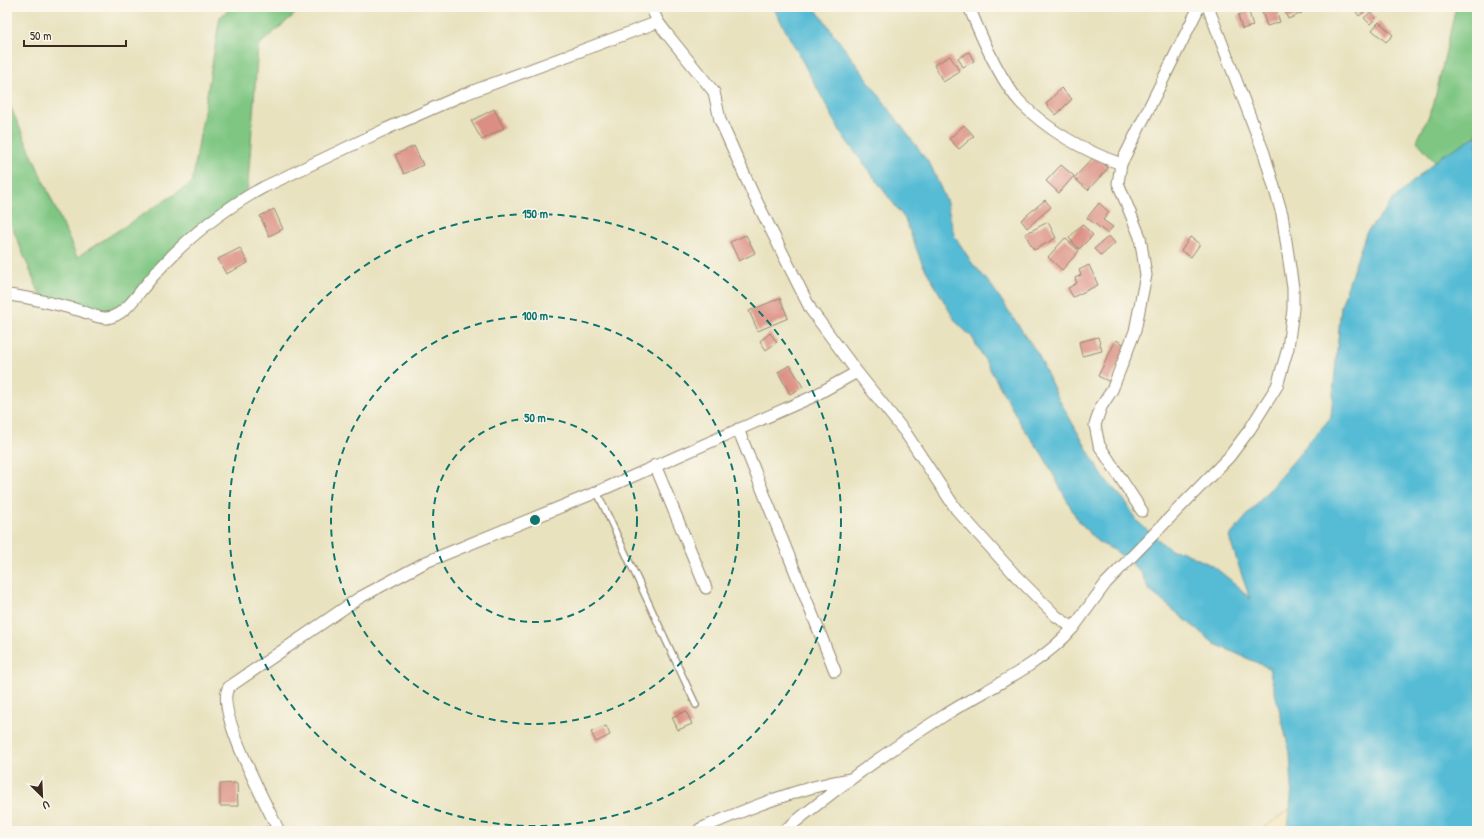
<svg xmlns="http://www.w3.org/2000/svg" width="1484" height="838" font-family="'Patrick Hand',sans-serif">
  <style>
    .green { fill: #7ec682; stroke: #5c7850 }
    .sand { fill: #eeda9e; stroke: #94825e }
    .water { fill: #57bcd5; stroke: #49737a }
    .building { fill: #db8e82 }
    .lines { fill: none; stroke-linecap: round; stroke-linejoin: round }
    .service-casing { stroke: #92866e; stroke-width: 8 }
    .minor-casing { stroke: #92866e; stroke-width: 13 }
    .service { stroke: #fff; stroke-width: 5.5 }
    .minor { stroke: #fff; stroke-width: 11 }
    .ring { fill: none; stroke: #0f766e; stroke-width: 2; stroke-dasharray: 7 5 }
    .centre { fill: #0f766e; stroke: #fbf7ec; stroke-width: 2 }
    .ring-label { font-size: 12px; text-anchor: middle; font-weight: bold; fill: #0f766e; stroke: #fbf7ec; stroke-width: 3; stroke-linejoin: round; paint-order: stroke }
  </style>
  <rect width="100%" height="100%" fill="#fbf7ec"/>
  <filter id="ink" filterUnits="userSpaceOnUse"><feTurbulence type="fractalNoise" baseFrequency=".025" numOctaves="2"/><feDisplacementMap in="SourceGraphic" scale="8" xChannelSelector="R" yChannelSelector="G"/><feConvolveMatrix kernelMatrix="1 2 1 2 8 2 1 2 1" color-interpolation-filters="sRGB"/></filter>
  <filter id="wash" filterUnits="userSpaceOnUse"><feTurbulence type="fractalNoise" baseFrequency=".012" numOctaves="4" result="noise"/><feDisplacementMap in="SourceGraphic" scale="16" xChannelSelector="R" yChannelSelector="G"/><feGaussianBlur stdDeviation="0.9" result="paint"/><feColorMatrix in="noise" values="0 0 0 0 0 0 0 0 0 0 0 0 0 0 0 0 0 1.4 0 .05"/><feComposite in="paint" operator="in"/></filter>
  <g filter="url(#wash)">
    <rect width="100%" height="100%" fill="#e8e2bf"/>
    <path class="green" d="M232,7H303L258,46L247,197L176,249L121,309L98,312L41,297L7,215V99L77,257L192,183L220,17Z
      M1456,7H1477V160L1445,173L1417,141L1433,107Z"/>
    <path class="sand" d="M1292,807L1288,831H1260Z"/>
    <path class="water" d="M773,7H814L931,166L947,203L954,235L972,263L991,285L1038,354L1057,396L1103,477L1126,502L1138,522L1170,550L1181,551L1213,566L1238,586L1250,599L1229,537L1331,417L1341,306L1366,233L1395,198L1440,157L1477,135V831H1288L1292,787L1290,753L1269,668L1215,644L1149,590L1140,571L1116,551L1098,542L1077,519L1043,455L1022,426L972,337L956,322L922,263L905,219L843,136Z"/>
    <g id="blocks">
      <path class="building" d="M1268,7H1275L1280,22L1267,26L1261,9Z
        M1283,7H1300L1302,13L1288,19Z
        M1353,7H1367L1368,9L1359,16Z
        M1249,12L1253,26L1242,29L1238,15Z
        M1371,12L1376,18L1370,24L1364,18Z
        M1379,22L1393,35L1386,42L1372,30Z
        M969,52L974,61L963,67L958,58Z
        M950,56L960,72L943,82L934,65Z
        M1061,88L1072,99L1056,115L1046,104Z
        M494,109L504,128L482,140L471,121Z
        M964,125L974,136L959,149L949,139Z
        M414,146L423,165L404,174L395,155Z
        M1095,156L1108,168L1088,190L1074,178Z
        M1061,165L1074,176L1059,193L1046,181Z
        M1045,200L1051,207L1027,228L1021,220Z
        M1099,203L1109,212L1103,220L1113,227L1107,233L1087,218Z
        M274,209L283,229L269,236L260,216Z
        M1048,222L1056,238L1034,250L1025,234Z
        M1082,224L1093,235L1079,249L1069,238Z
        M746,235L755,253L739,261L730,242Z
        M1109,236L1115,243L1101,256L1094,249Z
        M1190,237L1200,244L1191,257L1181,251Z
        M1065,238L1079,251L1062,270L1048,257Z
        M240,248L248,263L226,274L218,259Z
        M1089,265L1098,285L1073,297L1068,288L1077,283L1075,278L1081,275L1079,270Z
        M780,298L788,318L758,331L749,311Z
        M770,333L777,342L766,350L760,341Z
        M1098,337L1102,351L1082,356L1079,342Z
        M1116,340L1127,346L1110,382L1098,376Z
        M790,365L803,387L790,394L778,372Z
        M686,711L692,724L678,730L672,717Z
        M606,726L610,735L596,742L591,732Z
        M237,783L238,806H220V784Z
        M267,826L272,831H262Z"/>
    </g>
  </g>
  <g filter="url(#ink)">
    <use href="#blocks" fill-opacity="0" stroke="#92866e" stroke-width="1"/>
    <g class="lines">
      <defs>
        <path id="service" d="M597,492L696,705"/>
        <path id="minor" d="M651,7L658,22L667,34L714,92L720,120L753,194L811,310L857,372L905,432L956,509L1017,577L1056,616L1073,628C1039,667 988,688 945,715C889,750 835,789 784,831
          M969,7C980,34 1002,84 1022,104C1049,131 1085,151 1121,164
          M7,295C31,297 55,304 78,310C86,312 99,319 107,318C124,315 134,299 144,287C177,246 218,212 264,187L386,129L465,94L658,22
          M738,429L835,671
          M655,465L706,588
          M1142,511L1099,445L1095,425L1101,407L1112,390L1135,331L1146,275L1140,237L1118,183L1121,164L1199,7
          M1073,628L1106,583L1229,457L1250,429L1277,386L1288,348L1293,309V288L1282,214L1264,153L1208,7
          M700,829C749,808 797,788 850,779
          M279,831C268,808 213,707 229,687L359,598L426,562L597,492L812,397L857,372"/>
      </defs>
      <use href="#service" class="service-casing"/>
      <use href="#minor" class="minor-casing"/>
      <use href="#service" class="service"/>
      <use href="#minor" class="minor"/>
    </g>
  </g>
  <g class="ring">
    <circle cx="535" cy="520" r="102"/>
    <circle cx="535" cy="520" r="204"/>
    <circle cx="535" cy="520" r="306"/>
  </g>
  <circle cx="535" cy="520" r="6" class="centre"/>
  <g class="ring-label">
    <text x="535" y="218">150 m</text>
    <text x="535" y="320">100 m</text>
    <text x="535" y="422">50 m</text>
  </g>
  <rect width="1484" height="838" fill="none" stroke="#fbf7ec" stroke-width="24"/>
  <g transform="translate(42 796) rotate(156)" stroke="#fbf7ec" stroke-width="3" paint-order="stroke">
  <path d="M0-3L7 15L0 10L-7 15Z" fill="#3b2a1e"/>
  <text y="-6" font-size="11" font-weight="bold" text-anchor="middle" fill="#3b2a1e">U</text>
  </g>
  <path d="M24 40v6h102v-6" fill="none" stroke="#3b2a1e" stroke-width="2"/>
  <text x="30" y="40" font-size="12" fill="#3b2a1e" stroke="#fbf7ec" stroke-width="3" paint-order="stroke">50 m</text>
</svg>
